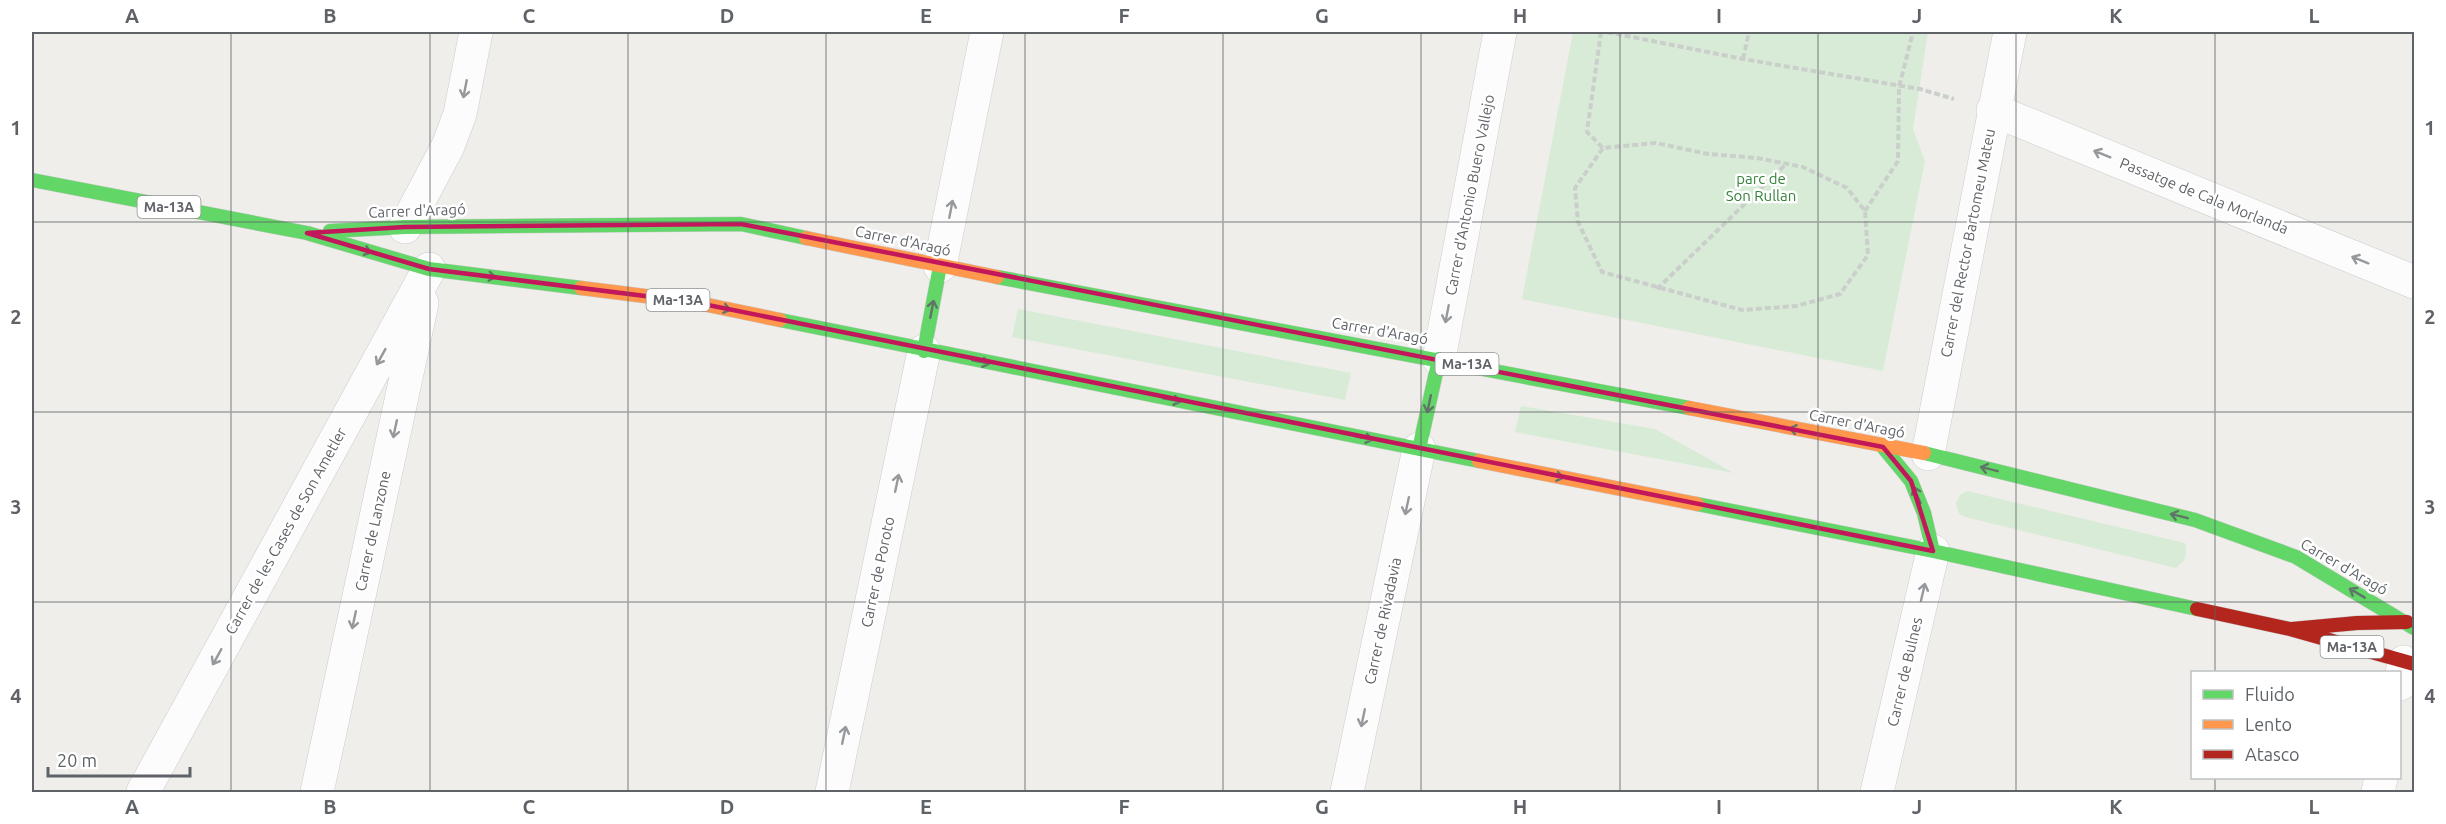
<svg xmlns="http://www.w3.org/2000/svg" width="2446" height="824" font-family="Ubuntu,sans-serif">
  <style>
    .green { fill: #d8ebd6 }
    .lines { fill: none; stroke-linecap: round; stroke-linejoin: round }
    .street-casing { stroke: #cbcccc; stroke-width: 34 }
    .fast-casing { stroke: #cacacb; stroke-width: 15 }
    .slow-casing { stroke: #cacacb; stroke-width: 15 }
    .jam-casing { stroke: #cacacb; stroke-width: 15 }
    .path { stroke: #cacfcc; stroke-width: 4; stroke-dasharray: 6 3; stroke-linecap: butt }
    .street { stroke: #fdfcfc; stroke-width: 33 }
    .fast { stroke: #63d668; stroke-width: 14 }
    .slow { stroke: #ff974d; stroke-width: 14 }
    .jam { stroke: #b3261e; stroke-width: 14 }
    .oneway { stroke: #96999c }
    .oneway2 { stroke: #607468 }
    .marked { fill: none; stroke: #c2185b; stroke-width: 4.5; stroke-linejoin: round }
    .grid { fill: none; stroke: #5f6368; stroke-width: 1.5; stroke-opacity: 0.55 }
    .labels { text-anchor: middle; stroke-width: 5; stroke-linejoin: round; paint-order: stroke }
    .shield { fill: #fff; stroke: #8f9295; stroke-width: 1.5 }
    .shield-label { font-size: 14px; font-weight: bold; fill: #5f6368 }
    .park-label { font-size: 15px; fill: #348238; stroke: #fff }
    .street-label { font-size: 15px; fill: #5f6368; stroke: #fff }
    .neatline { fill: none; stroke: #5f6368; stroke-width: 2 }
    .grid-label { font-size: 20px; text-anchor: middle; font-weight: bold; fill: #5f6368 }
  </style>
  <rect width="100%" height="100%" fill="#efeeea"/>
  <path class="green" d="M1573,32H1928L1913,129L1925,161L1883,371L1522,299Z
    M1018,309L1351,373L1345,400L1012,337Z
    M1521,406L1655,429L1734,473L1515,432Z
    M1967,491L2185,543C2187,555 2186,561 2176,568L1965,517L1959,514L1956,503L1960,495Z"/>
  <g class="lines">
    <defs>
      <path id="street" d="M1993,110L2414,282
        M405,227L448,146L460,114L476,32
        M940,266L987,32
        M1439,359L1500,32
        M1928,454L2010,32
        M2400,684L2404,662
        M143,792L429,269
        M317,792L422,303
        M832,792L924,351
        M1347,792L1419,449
        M1877,792L1933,551
        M2378,792L2381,778"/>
      <path id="fast" d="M32,180L307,233L429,269L581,288
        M330,231L405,227L741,224L806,238
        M997,277L1689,408
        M780,320L1479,461
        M924,351L940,266
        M1883,447L1911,481L1924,513L1933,551
        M1419,449L1439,359
        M1924,453L2195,520L2296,557L2414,628
        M1697,504L1933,551L2197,609"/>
      <path id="slow" d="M806,238L997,277
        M581,288L693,302L780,320
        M1689,408L1924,453
        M1479,461L1697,504"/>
      <path id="jam" d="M2197,609L2290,629L2414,664
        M2292,629L2357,623L2407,622"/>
    </defs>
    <use href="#street" class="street-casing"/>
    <use href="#fast" class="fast-casing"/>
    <use href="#slow" class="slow-casing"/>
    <use href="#jam" class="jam-casing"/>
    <path class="path" d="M1601,32L1587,132L1603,148L1656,143L1708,154L1757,158L1803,167L1847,188L1865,211L1868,255L1840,294L1796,306L1742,310L1602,272L1578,222L1575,188L1603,148
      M1607,32L1743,59L1920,89L1954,99
      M1743,59L1749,32
      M1865,211L1898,161L1899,87L1913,32
      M1657,289L1786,164"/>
    <use href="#street" class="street"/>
    <use href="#fast" class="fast"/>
    <use href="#slow" class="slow"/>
    <use href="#jam" class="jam"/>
  </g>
  <defs><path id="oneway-shaft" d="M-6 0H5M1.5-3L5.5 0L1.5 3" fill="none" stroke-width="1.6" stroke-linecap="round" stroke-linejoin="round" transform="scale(1.5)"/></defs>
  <g class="oneway">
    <use href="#oneway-shaft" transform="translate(465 89) rotate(101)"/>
    <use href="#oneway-shaft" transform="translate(2102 154) rotate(-158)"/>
    <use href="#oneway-shaft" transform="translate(951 209) rotate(-79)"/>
    <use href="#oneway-shaft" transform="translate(2360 260) rotate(-158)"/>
    <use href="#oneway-shaft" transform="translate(1447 314) rotate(101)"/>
    <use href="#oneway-shaft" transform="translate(381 357) rotate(119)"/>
    <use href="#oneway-shaft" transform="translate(395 429) rotate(102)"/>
    <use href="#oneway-shaft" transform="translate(897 483) rotate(-78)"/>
    <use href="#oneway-shaft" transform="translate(1407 506) rotate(102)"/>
    <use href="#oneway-shaft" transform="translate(1923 592) rotate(-77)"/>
    <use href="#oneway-shaft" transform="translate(354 620) rotate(102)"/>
    <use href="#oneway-shaft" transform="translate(217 657) rotate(119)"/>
    <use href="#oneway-shaft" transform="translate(1363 718) rotate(102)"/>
    <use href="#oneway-shaft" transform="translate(844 735) rotate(-78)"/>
  </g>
  <g class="oneway2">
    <use href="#oneway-shaft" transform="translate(363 250) rotate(17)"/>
    <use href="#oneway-shaft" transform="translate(487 276) rotate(7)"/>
    <use href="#oneway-shaft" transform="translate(722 308) rotate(12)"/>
    <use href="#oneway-shaft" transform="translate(932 309) rotate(-79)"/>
    <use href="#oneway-shaft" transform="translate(981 362) rotate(11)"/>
    <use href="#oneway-shaft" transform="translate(1172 400) rotate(11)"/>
    <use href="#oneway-shaft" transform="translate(1429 404) rotate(102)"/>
    <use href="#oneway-shaft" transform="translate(1798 430) rotate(-169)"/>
    <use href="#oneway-shaft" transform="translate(1364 438) rotate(11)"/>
    <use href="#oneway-shaft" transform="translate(1989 469) rotate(-166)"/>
    <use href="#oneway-shaft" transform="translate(1555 476) rotate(11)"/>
    <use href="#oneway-shaft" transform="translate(1917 495) rotate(-113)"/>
    <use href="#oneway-shaft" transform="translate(2179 516) rotate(-166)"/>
    <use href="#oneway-shaft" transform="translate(2357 593) rotate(-149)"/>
  </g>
  <path class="marked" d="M741,224L1883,447L1911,481L1933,551L693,302L429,269L307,233L405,227Z"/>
  <path class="grid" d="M231,32V792M430,32V792M628,32V792M826,32V792M1025,32V792M1223,32V792M1421,32V792M1620,32V792M1818,32V792M2016,32V792M2215,32V672M32,222H2414M32,412H2414M32,602H2414M2215,778V792"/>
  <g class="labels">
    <g class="shield">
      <rect x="137.5" y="196" width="63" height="22" rx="4.5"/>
      <rect x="646.5" y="289" width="63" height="22" rx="4.5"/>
      <rect x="1435.5" y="353" width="63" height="22" rx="4.5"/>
      <rect x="2320.5" y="636" width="63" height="22" rx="4.5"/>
    </g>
    <g class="shield-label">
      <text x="169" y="212">Ma-13A</text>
      <text x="678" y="305">Ma-13A</text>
      <text x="1467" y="369">Ma-13A</text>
      <text x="2352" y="652">Ma-13A</text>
    </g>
    <g class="park-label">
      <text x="1761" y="184">parc de<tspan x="1761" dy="17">Son Rullan</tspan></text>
    </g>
    <g class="street-label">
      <text transform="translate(1470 195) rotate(-79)" y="5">Carrer d'Antonio Buero Vallejo</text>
      <text transform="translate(2204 196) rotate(22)" y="5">Passatge de Cala Morlanda</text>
      <text transform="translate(417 211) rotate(-2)" y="5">Carrer d'Aragó</text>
      <text transform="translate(903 241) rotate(12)" y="5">Carrer d'Aragó</text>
      <text transform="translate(1968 243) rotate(-79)" y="5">Carrer del Rector Bartomeu Mateu</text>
      <text transform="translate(1380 331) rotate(10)" y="5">Carrer d'Aragó</text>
      <text transform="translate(1857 424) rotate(11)" y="5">Carrer d'Aragó</text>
      <text transform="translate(286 531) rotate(-61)" y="5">Carrer de les Cases de Son Ametler</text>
      <text transform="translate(373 531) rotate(-78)" y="5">Carrer de Lanzone</text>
      <text transform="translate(2344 567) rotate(30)" y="5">Carrer d'Aragó</text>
      <text transform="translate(878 572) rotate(-78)" y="5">Carrer de Poroto</text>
      <text transform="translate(1383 621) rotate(-78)" y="5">Carrer de Rivadavia</text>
      <text transform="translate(1905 672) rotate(-77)" y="5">Carrer de Bulnes</text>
    </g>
  </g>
  <rect width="2446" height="824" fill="none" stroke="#ffffff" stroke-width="66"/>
  <rect x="2191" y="671" width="210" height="108" fill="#ffffff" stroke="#bfc1c3" stroke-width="1.5"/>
  <rect x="2203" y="690" width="30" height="9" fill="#63d668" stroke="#bfc1c3" stroke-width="1.5"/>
  <text x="2245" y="701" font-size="18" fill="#5f6368">Fluido</text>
  <rect x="2203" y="720" width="30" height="9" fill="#ff974d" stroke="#bfc1c3" stroke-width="1.5"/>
  <text x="2245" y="731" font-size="18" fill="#5f6368">Lento</text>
  <rect x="2203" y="750" width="30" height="9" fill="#b3261e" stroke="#bfc1c3" stroke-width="1.5"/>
  <text x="2245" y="761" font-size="18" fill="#5f6368">Atasco</text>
  <path d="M48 767v9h142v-9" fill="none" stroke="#5f6368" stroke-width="3"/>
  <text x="57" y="767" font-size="18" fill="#5f6368" stroke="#ffffff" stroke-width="4.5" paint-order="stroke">20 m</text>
  <rect x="33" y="33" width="2380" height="758" class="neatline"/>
  <g class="grid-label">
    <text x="132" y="23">A</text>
    <text x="330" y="23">B</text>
    <text x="529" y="23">C</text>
    <text x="727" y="23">D</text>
    <text x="926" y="23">E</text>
    <text x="1124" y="23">F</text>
    <text x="1322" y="23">G</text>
    <text x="1520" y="23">H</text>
    <text x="1719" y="23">I</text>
    <text x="1917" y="23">J</text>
    <text x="2116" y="23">K</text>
    <text x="2314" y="23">L</text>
    <text x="16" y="135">1</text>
    <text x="2430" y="135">1</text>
    <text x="16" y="324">2</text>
    <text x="2430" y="324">2</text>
    <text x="16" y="514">3</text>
    <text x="2430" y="514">3</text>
    <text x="16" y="703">4</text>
    <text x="2430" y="703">4</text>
    <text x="132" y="814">A</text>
    <text x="330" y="814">B</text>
    <text x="529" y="814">C</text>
    <text x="727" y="814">D</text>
    <text x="926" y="814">E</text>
    <text x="1124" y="814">F</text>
    <text x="1322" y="814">G</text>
    <text x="1520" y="814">H</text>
    <text x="1719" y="814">I</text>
    <text x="1917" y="814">J</text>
    <text x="2116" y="814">K</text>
    <text x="2314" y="814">L</text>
  </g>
</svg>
